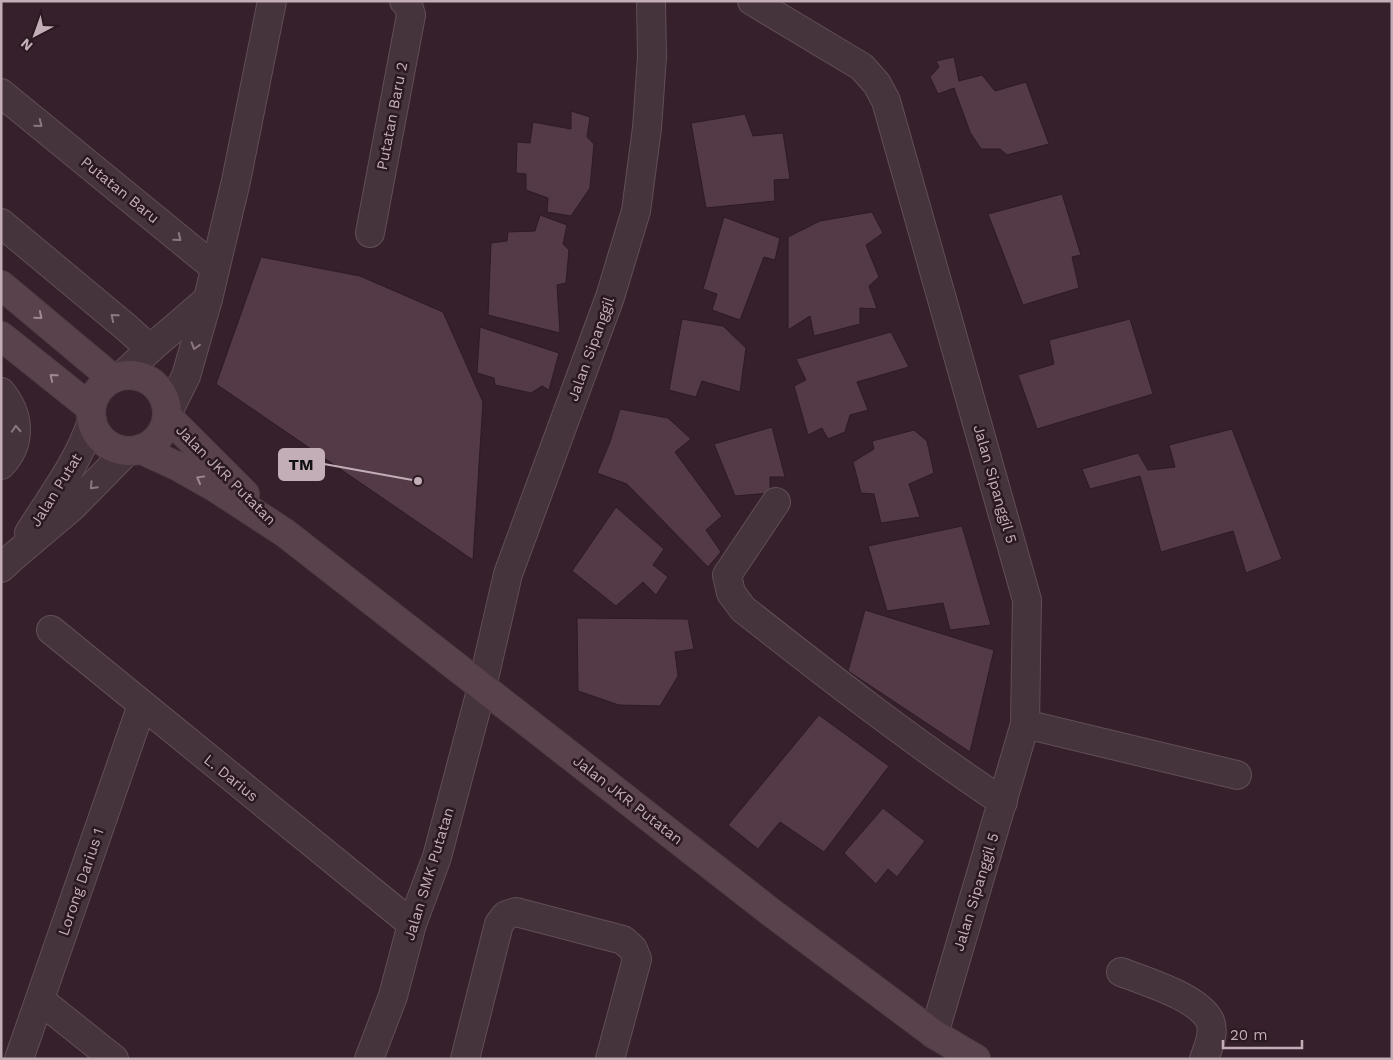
<svg xmlns="http://www.w3.org/2000/svg" width="1393" height="1060" viewBox="0 0 1393 1060" font-family="'Work Sans',sans-serif">
	<style>
		.building { fill: #543a46; stroke: #2d1b24 }
		.lines { fill: none; stroke-linecap: round; stroke-linejoin: round }
		.street-casing { stroke: #614e57; stroke-width: 30 }
		.secondary-casing { stroke: #503d46; stroke-width: 30 }
		.street { stroke: #46343c; stroke-width: 28 }
		.secondary { stroke: #59424c; stroke-width: 28 }
		.oneway { stroke: #8b7780 }
		.oneway2 { stroke: #9e8892 }
		.labels { text-anchor: middle; stroke-width: 5; stroke-linejoin: round; paint-order: stroke }
		.street-label { font-size: 15px; fill: #c3aeb7; stroke: #2b1922 }
		.leader { fill: none; stroke: #c3aeb7; stroke-width: 2 }
		.callout-dot { fill: #c3aeb7; stroke: #2b1922; stroke-width: 2 }
		.callout { fill: #c3aeb7; stroke: #c3aeb7; stroke-width: 2 }
		.callout-label { font-size: 16px; text-anchor: middle; font-weight: bold; fill: #111 }
	</style>
	<rect width="100%" height="100%" fill="#36202b"/>
	<g class="building">
		<polygon points="954,57 959,81 982,75 995,91 1026,82 1049,144 1007,155 1000,149 981,149 970,132 954,88 938,94 930,77 939,67 936,61"/>
		<polygon points="571,111 590,117 587,137 594,144 590,188 571,216 547,212 548,198 526,190 526,174 516,173 517,142 530,143 533,122 571,129"/>
		<polygon points="745,114 753,136 783,133 790,179 774,180 775,201 706,208 691,123"/>
		<polygon points="1062,194 1081,255 1072,257 1079,288 1023,305 988,214"/>
		<polygon points="872,212 883,233 866,245 879,277 869,286 877,309 860,308 860,324 814,336 810,316 788,330 788,237 820,221"/>
		<polygon points="540,215 567,225 563,244 569,250 566,283 557,285 560,333 488,315 491,243 507,241 508,232 535,231"/>
		<polygon points="724,217 780,238 775,260 764,257 740,320 712,310 717,294 703,289"/>
		<polygon points="261,257 360,276 443,312 483,402 473,560 216,384"/>
		<polygon points="682,319 723,326 746,348 740,392 702,381 696,397 669,390"/>
		<polygon points="1130,319 1153,394 1037,429 1018,375 1054,364 1049,340"/>
		<polygon points="480,327 559,353 549,390 542,386 531,393 495,385 494,378 477,373"/>
		<polygon points="891,332 909,367 857,382 868,410 850,415 845,432 828,439 822,428 808,435 794,386 806,380 796,359"/>
		<polygon points="620,409 668,418 691,439 675,452 722,516 706,530 721,552 708,567 627,484 597,473 610,442"/>
		<polygon points="772,427 785,477 770,477 770,493 735,496 714,444"/>
		<polygon points="1232,429 1282,559 1246,573 1233,531 1161,552 1140,476 1090,489 1082,469 1138,453 1148,470 1175,467 1169,445"/>
		<polygon points="914,430 927,441 934,473 909,484 920,517 881,523 874,494 861,493 853,462 874,449 872,441"/>
		<polygon points="616,507 664,549 653,565 668,577 656,595 643,582 616,606 572,571"/>
		<polygon points="962,526 991,625 950,630 943,603 887,611 868,546"/>
		<polygon points="865,610 994,650 970,752 848,671"/>
		<polygon points="577,618 688,619 694,649 675,652 678,676 660,706 619,705 578,691"/>
		<polygon points="819,715 889,766 824,852 780,822 758,849 728,825"/>
		<polygon points="883,808 925,841 897,877 888,869 876,884 844,853"/>
	</g>
	<g class="lines">
		<defs>
			<g id="street">
				<polyline points="752,1 862,67 877,84 886,101 1027,600 1025,724 934,1034"/>
				<polyline points="1,93 215,268"/>
				<polyline points="1,223 127,328 150,349"/>
				<polyline points="370,233 411,15 408,5 404,1"/>
				<polyline points="124,374 150,349 208,299"/>
				<path d="M1 392C20 415 22 443 1 465"/>
				<polyline points="168,412 186,376 208,299 236,181 272,1"/>
				<path d="M776 502 727 575 731 593 743 609C828 676 913 742 1003 802"/>
				<path d="M29 533C52 496 78 463 92 421"/>
				<polyline points="1,568 14,556 72,507 127,451"/>
				<polyline points="51,630 412,924"/>
				<polyline points="1025,724 1237,775"/>
				<path d="M1121 972C1144 981 1199 997 1210 1021 1215 1033 1208 1048 1204 1059"/>
				<polyline points="40,1000 114,1059"/>
				<polyline points="19,1059 142,705"/>
				<polyline points="369,1059 393,996 412,924 437,857 482,687 508,574 610,297 636,211 647,128 652,57 651,1"/>
				<polyline points="465,1059 499,924 506,915 516,912 623,940 633,949 637,959 610,1059"/>
			</g>
			<g id="secondary">
				<polyline points="1,285 112,378"/>
				<polyline points="1,336 91,408"/>
				<circle cx="129" cy="413" r="38"/>
				<polyline points="167,416 245,494"/>
				<polyline points="140,449 179,467 216,488 285,533 768,910 934,1034 976,1059"/>
			</g>
		</defs>
		<use href="#street" class="street-casing"/>
		<use href="#secondary" class="secondary-casing"/>
		<use href="#street" class="street"/>
		<use href="#secondary" class="secondary"/>
	</g>
	<defs><path id="oneway-chevron" d="M-2-3.5L2.5 0L-2 3.5" fill="none" stroke-width="1.6" stroke-linecap="round" stroke-linejoin="round" transform="scale(1.25)"/></defs>
	<g class="oneway">
		<use href="#oneway-chevron" transform="translate(39 124) rotate(39)"/>
		<use href="#oneway-chevron" transform="translate(178 238) rotate(39)"/>
		<use href="#oneway-chevron" transform="translate(114 317) rotate(-140)"/>
		<use href="#oneway-chevron" transform="translate(195 346) rotate(107)"/>
		<use href="#oneway-chevron" transform="translate(16 429) rotate(-93)"/>
		<use href="#oneway-chevron" transform="translate(93 486) rotate(134)"/>
	</g>
	<g class="oneway2">
		<use href="#oneway-chevron" transform="translate(39 316) rotate(40)"/>
		<use href="#oneway-chevron" transform="translate(53 377) rotate(-141)"/>
		<use href="#oneway-chevron" transform="translate(200 479) rotate(-151)"/>
	</g>
	<g class="labels">
		<g class="street-label">
			<text transform="translate(392 116) rotate(-79)" y="5">Putatan Baru 2</text>
			<text transform="translate(120 190) rotate(39)" y="5">Putatan Baru</text>
			<text transform="translate(591 349) rotate(-70)" y="5">Jalan Sipanggil</text>
			<text transform="translate(226 475) rotate(45)" y="5">Jalan JKR Putatan</text>
			<text transform="translate(995 484) rotate(74)" y="5">Jalan Sipanggil 5</text>
			<text transform="translate(56 490) rotate(-58)" y="5">Jalan Putat</text>
			<text transform="translate(231 778) rotate(39)" y="5">L. Darius</text>
			<text transform="translate(628 800) rotate(38)" y="5">Jalan JKR Putatan</text>
			<text transform="translate(429 874) rotate(-73)" y="5">Jalan SMK Putatan</text>
			<text transform="translate(81 882) rotate(-71)" y="5">Lorong Darius 1</text>
			<text transform="translate(976 892) rotate(-73)" y="5">Jalan Sipanggil 5</text>
		</g>
	</g>
	<path class="leader" d="M418 481L324 464"/>
	<circle class="callout-dot" cx="418" cy="481" r="5"/>
	<rect class="callout" x="279" y="449" width="45" height="31" rx="5"/>
	<g class="callout-label">
		<text x="301" y="470">TM</text>
	</g>
	<rect width="1393" height="1060" fill="none" stroke="#c3aeb7" stroke-width="5"/>
	<g transform="translate(35 35) rotate(221)" stroke="#2b1922" stroke-width="4" paint-order="stroke">
	<path d="M0-4L9 19L0 12L-9 19Z" fill="#c3aeb7"/>
	<text y="-8" font-size="14" font-weight="bold" text-anchor="middle" fill="#c3aeb7">N</text>
	</g>
	<path d="M1223 1040v8h79v-8" fill="none" stroke="#c3aeb7" stroke-width="2.5"/>
	<text x="1230" y="1040" font-size="15" fill="#c3aeb7" stroke="#2b1922" stroke-width="4" paint-order="stroke">20 m</text>
</svg>
